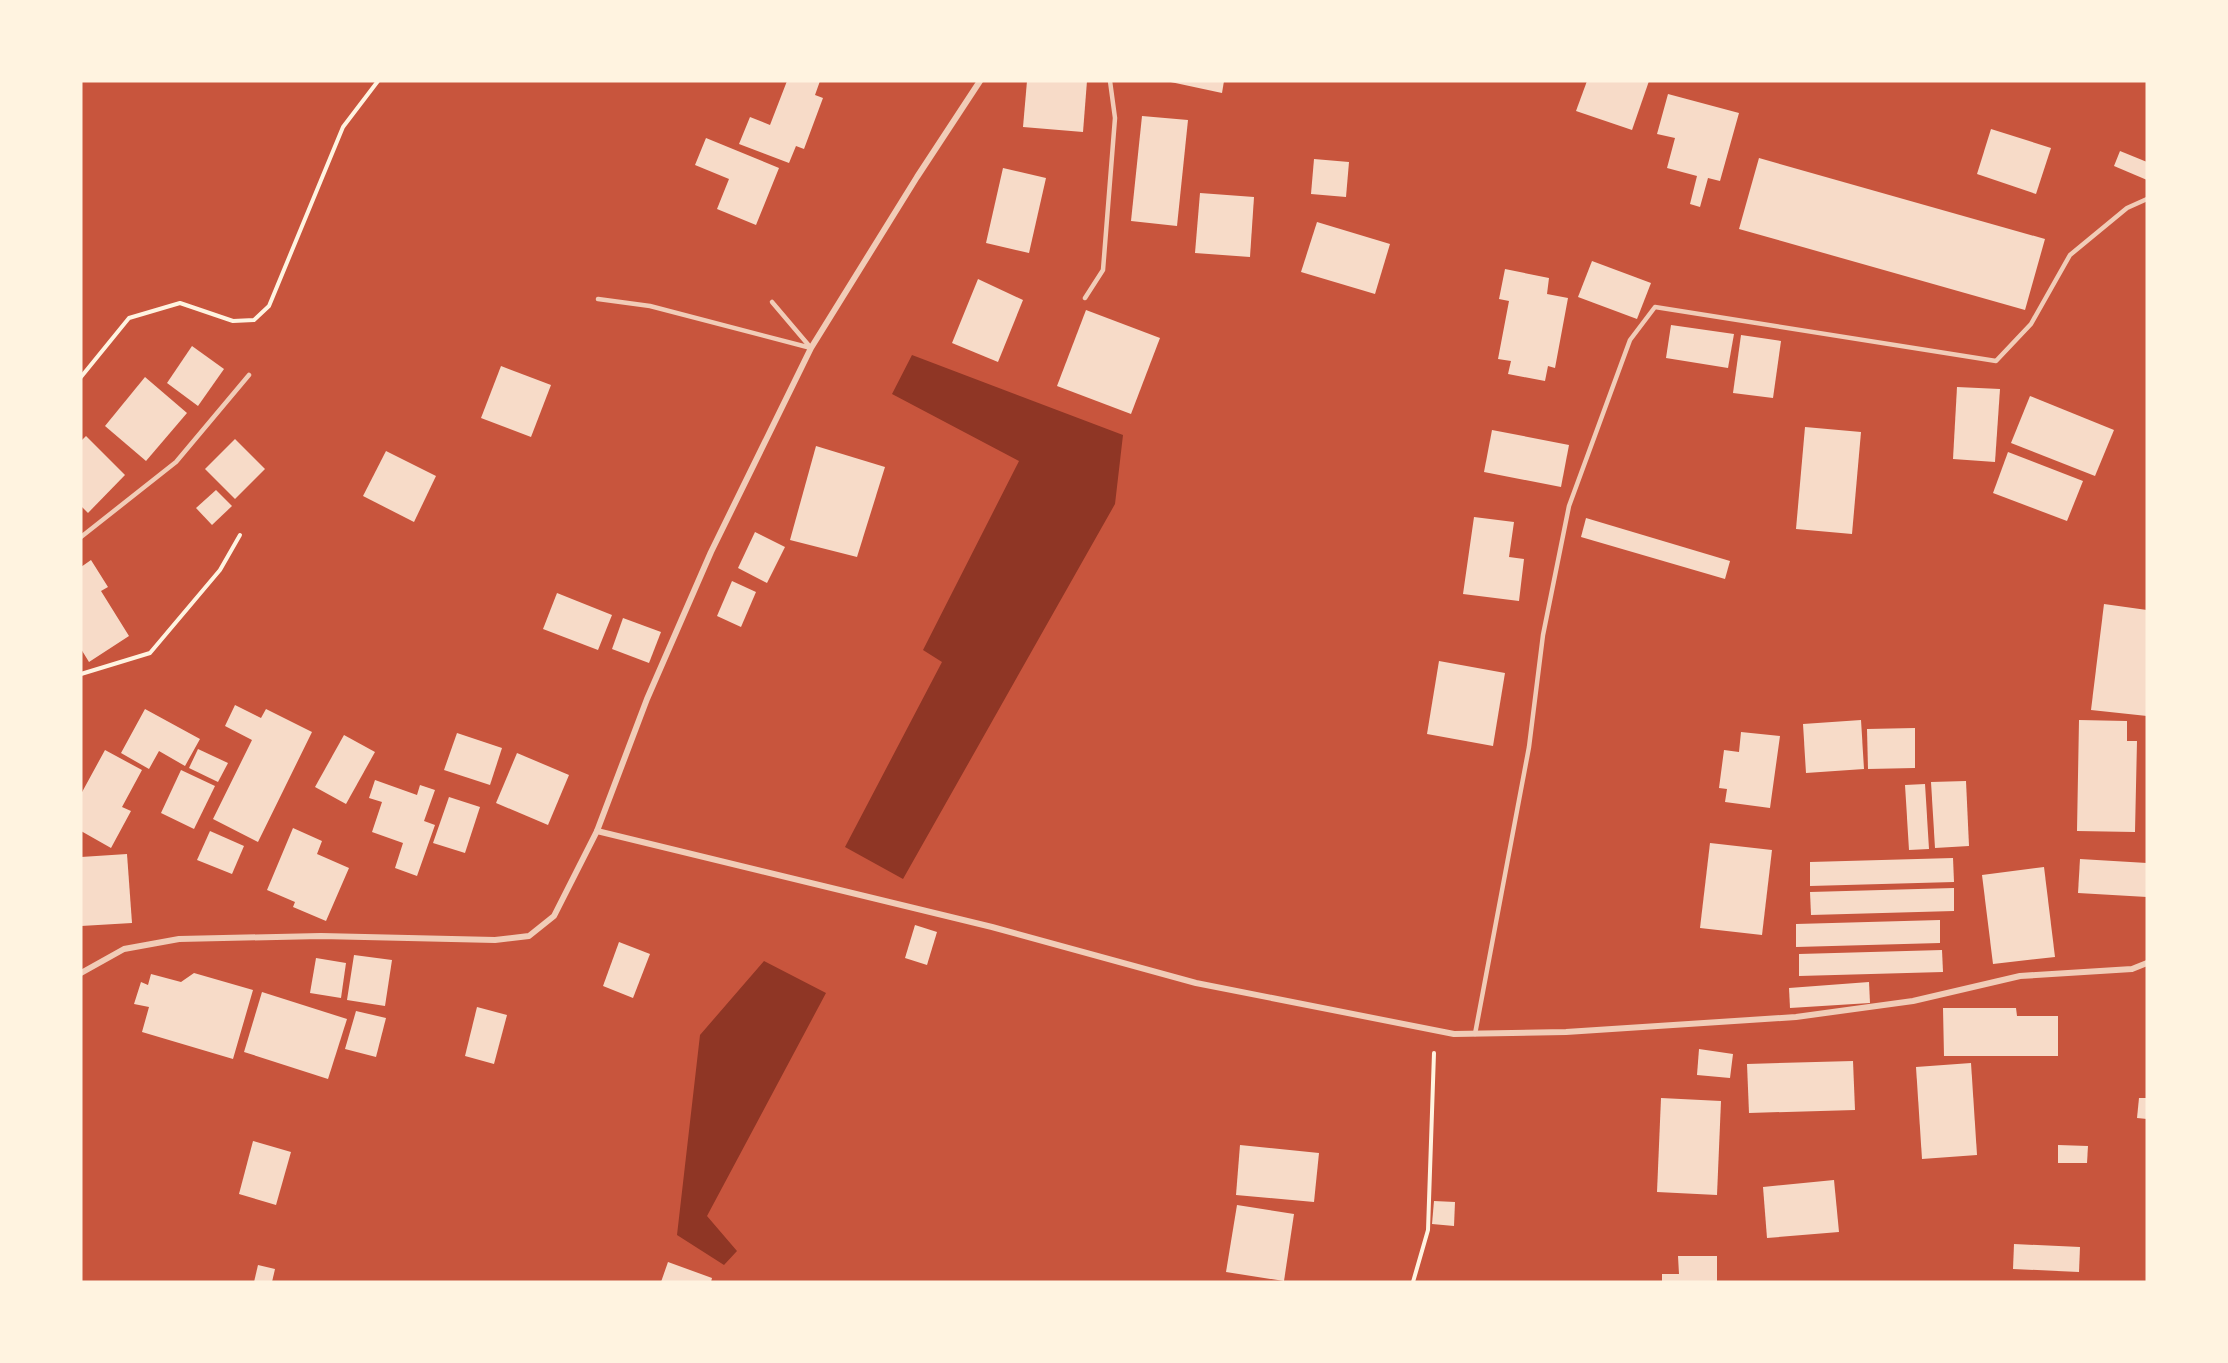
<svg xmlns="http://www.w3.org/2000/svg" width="2228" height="1363" viewBox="0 0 2228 1363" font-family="'Roboto Condensed',sans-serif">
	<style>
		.water { fill: #8f3625 }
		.building { fill: #f7dbc8 }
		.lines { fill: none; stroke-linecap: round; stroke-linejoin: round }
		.path { stroke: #fff3e0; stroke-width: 4 }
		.service { stroke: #f1ccb7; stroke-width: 4.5 }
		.minor { stroke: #f1ccb7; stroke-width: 6 }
	</style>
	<rect width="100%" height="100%" fill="#c8553d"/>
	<g class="water">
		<polygon points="912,355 1123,435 1115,504 903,879 845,847 942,662 923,650 1019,461 892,394"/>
		<polygon points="764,961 826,993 707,1216 737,1251 724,1265 677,1235 700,1035"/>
	</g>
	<g class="building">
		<polygon points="787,81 820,81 815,95 823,98 804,149 796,146 789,163 739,144 750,117 770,125"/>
		<polygon points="1027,81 1087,81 1083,132 1023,127"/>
		<polygon points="1166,81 1224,81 1222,93"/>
		<polygon points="1587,81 1649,81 1632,130 1576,111"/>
		<polygon points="1668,94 1739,113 1720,181 1708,178 1700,207 1690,204 1697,176 1667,168 1675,138 1657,134"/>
		<polygon points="1142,116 1188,120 1177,226 1131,221"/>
		<polygon points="1991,129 2051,148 2036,194 1977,174"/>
		<polygon points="706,138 779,168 756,225 717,209 729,179 695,165"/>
		<polygon points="2120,151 2147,162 2147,180 2114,166"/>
		<polygon points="1759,158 2045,239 2025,310 1739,229"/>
		<polygon points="1314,159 1349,162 1346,197 1311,194"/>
		<polygon points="1003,168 1046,178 1029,253 986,243"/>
		<polygon points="1200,193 1254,197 1250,257 1195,253"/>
		<polygon points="1317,222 1390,244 1375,294 1301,272"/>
		<polygon points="1592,261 1651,283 1637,319 1578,297"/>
		<polygon points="1505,269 1549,278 1547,294 1568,298 1555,368 1548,366 1545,381 1508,374 1511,361 1498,359 1509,301 1499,299"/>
		<polygon points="978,279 1023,300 998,362 952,343"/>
		<polygon points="1086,310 1160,338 1131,414 1057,386"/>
		<polygon points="1671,325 1734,334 1728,368 1666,358"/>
		<polygon points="1741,335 1781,341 1773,398 1733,393"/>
		<polygon points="192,346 224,369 198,406 167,383"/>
		<polygon points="501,366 551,385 531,437 481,418"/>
		<polygon points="145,377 187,413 146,461 105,426"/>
		<polygon points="1957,387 2000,389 1995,462 1953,459"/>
		<polygon points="2030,396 2114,430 2095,476 2011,443"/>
		<polygon points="1805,427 1861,432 1852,534 1796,529"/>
		<polygon points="1492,430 1569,445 1561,487 1484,472"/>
		<polygon points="86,436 125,475 88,513 81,506 81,441"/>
		<polygon points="235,439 265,469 235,499 205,469"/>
		<polygon points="816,446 885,467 857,557 790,540"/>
		<polygon points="386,451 436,476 414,522 363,496"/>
		<polygon points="2008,452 2083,481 2067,521 1993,493"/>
		<polygon points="216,490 232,506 212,525 196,508"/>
		<polygon points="1474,517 1514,522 1509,557 1524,559 1519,601 1463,594"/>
		<polygon points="1586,518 1730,561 1725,579 1581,537"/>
		<polygon points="755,532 785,547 767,583 738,568"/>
		<polygon points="91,560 108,587 101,591 129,636 89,662 81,649 81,567"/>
		<polygon points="732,581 756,592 741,627 717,616"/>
		<polygon points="557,593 612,615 598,650 543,629"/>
		<polygon points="2104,604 2147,610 2147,716 2091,710"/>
		<polygon points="623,618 661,632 649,663 612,649"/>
		<polygon points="1439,661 1505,673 1493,746 1427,734"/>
		<polygon points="235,705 261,718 266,709 312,732 258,842 213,819 252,740 225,726"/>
		<polygon points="145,709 200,739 185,766 159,751 149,769 121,753"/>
		<polygon points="1861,720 1864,769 1806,773 1803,724"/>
		<polygon points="2079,720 2127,721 2127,741 2137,741 2135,832 2077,831"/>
		<polygon points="1915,728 1915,768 1868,769 1867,729"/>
		<polygon points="1741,732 1780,736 1770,808 1725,802 1727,789 1719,788 1724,750 1739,752"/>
		<polygon points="457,733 502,748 490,785 444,770"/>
		<polygon points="344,735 375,752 346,804 315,787"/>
		<polygon points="198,749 228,763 218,782 189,768"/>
		<polygon points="105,750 142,770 122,807 131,811 111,848 81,831 81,794"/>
		<polygon points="517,753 569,775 548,825 496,803"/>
		<polygon points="181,770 215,786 194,829 161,813"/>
		<polygon points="375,780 417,795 420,785 435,790 424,821 435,825 417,876 395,868 403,843 372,832 382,802 369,798"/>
		<polygon points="1966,781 1969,846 1935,848 1931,782"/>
		<polygon points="1925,784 1929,849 1909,850 1905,785"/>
		<polygon points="449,797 480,807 465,853 433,843"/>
		<polygon points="293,828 322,841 317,854 349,868 326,921 293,907 295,902 267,890"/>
		<polygon points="210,831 244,846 232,874 197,860"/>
		<polygon points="1710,843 1772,850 1762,935 1700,928"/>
		<polygon points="127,854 132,923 81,926 81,857"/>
		<polygon points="1953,858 1954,882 1810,886 1810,862"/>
		<polygon points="2080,859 2147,863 2147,897 2078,893"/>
		<polygon points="2044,867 2055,957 1993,964 1982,875"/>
		<polygon points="1954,888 1954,911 1811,915 1810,892"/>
		<polygon points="1940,920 1940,943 1796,947 1796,924"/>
		<polygon points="915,925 937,932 927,965 905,958"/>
		<polygon points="619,942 650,954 633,998 603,986"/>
		<polygon points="1942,950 1943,972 1799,976 1799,954"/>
		<polygon points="354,955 392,960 385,1006 347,1000"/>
		<polygon points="316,958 346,963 341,998 310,993"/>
		<polygon points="194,973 253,990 233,1059 142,1032 149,1007 134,1004 141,982 148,985 151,974 181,982"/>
		<polygon points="1869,982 1870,1003 1790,1008 1789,988"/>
		<polygon points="262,992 347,1019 328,1079 244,1052"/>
		<polygon points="477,1007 507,1015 494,1064 465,1056"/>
		<polygon points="1943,1008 2016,1008 2017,1016 2058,1016 2058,1056 1944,1056"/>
		<polygon points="356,1011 386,1018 376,1057 345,1049"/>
		<polygon points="1699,1049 1733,1054 1730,1078 1697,1075"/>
		<polygon points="1853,1061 1855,1110 1749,1113 1747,1064"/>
		<polygon points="1971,1063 1977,1155 1922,1159 1916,1067"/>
		<polygon points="1661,1098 1721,1101 1717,1195 1657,1192"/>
		<polygon points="2139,1098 2147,1098 2147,1119 2137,1118"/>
		<polygon points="253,1141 291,1152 276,1205 239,1194"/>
		<polygon points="1240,1145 1319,1153 1314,1202 1236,1195"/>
		<polygon points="2058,1145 2088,1146 2087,1163 2058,1163"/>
		<polygon points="1834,1180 1839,1232 1767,1238 1763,1187"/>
		<polygon points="1434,1201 1455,1202 1454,1226 1432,1224"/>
		<polygon points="1237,1205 1294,1214 1284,1281 1226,1272"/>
		<polygon points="2014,1244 2080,1247 2079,1272 2013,1269"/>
		<polygon points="1678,1256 1717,1256 1717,1282 1662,1282 1662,1274 1679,1274"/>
		<polygon points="668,1262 712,1278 711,1282 661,1282"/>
		<polygon points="258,1265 275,1269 272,1282 254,1282"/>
	</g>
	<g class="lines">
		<g class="path">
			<polyline points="81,377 129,318 180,303 233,321 254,320 269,306 343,127 378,81"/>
			<polyline points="81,674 150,653 220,570 240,535"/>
			<polyline points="1413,1282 1428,1230 1434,1053"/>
		</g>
		<g class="service">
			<polyline points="1085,298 1103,270 1115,118 1110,81"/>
			<polyline points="598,299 650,306 811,348"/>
			<polyline points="772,302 811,348"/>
			<polyline points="81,537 176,462 249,375"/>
			<polyline points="1475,1034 1529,747 1543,635 1569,506 1630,340 1655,307 1996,361 2031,324 2070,255 2127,208 2147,199"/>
		</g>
		<g class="minor">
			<polyline points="597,831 992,927 1196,983 1454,1034 1566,1032 1796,1017 1913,1001 2020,976 2132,969 2147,963"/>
			<polyline points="81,973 124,949 179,939 321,936 495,940 529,936 554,916 597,831 647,699 711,552 811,348 917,177 980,81"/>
		</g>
	</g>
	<rect width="2228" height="1363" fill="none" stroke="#fff3e0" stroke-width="165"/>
</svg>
